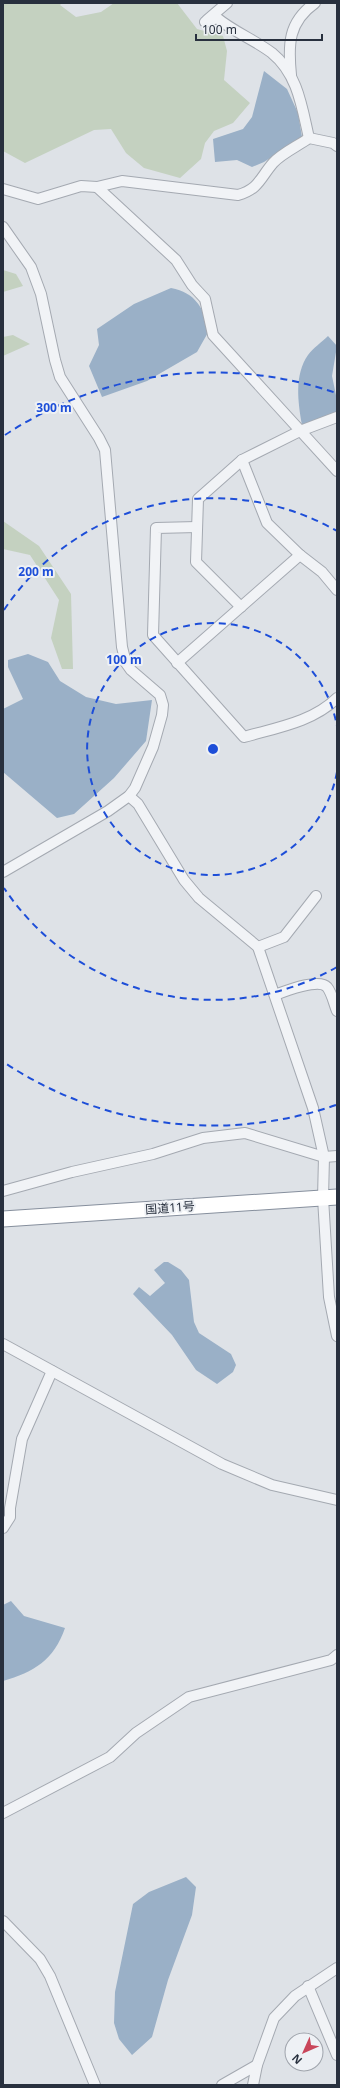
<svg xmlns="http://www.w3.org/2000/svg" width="340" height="2088" viewBox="0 0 340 2088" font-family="'Noto Sans','Noto Sans JP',sans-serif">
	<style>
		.green { fill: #c4d1c0 }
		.water { fill: #9ab0c7 }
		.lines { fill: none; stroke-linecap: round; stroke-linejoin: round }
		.minor-casing { stroke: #a4a9b1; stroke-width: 12 }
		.highway-casing { stroke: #868f9d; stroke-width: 17 }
		.minor { stroke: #f1f3f6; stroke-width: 10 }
		.highway { stroke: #fff; stroke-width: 15 }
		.ring { fill: none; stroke: #1d4ed8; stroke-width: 2; stroke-dasharray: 7 5 }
		.labels { text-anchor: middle; stroke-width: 4; stroke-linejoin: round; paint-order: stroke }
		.street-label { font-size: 12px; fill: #28303e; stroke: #eef1f5 }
		.centre { fill: #1d4ed8; stroke: #eef1f5; stroke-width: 2 }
		.ring-label { font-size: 12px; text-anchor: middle; font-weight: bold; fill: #1d4ed8; stroke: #eef1f5; stroke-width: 4; stroke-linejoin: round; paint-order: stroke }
	</style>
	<rect width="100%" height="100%" fill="#dee2e7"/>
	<g class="green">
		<polygon points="3,3 62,3 60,5 76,17 101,12 114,3 177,3 197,29 223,36 227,51 224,80 250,103 233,123 214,131 205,143 201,159 180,178 144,168 126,153 111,129 94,130 25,163 3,151"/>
		<polygon points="3,270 16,274 23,286 3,292"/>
		<polygon points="13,335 30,344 3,356 3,337"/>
		<polygon points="3,521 39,546 71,594 73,669 62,669 51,638 59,600 30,555 3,549"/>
	</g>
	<g class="water">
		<polygon points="264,71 287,89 298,113 302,137 264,162 252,167 237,160 215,162 213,139 243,129 252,117"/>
		<path d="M171 288C196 293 202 307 210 329L197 352 147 381 102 397 89 366 99 345 97 329 134 304Z"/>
		<path d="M328 336 337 346 332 376 337 400V413L302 425C298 402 294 375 308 355 313 348 322 342 328 336Z"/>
		<polygon points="28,654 48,662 60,681 86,697 116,704 152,700 146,741 114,778 74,814 57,818 3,772 3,709 23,699 8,667 8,660"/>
		<polygon points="164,1262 168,1262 181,1270 189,1280 194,1322 199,1333 231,1354 236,1365 233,1372 217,1384 196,1370 172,1335 133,1294 139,1287 150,1296 165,1283 154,1270"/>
		<path d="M11 1601 24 1616 65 1628C54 1660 34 1672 3 1681V1605Z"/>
		<polygon points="186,1877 196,1887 192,1915 168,1980 152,2037 132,2055 119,2039 114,2023 115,1992 133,1904 149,1892"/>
	</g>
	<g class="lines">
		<defs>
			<g id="minor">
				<polyline points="207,20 227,3"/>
				<path d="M205 22 217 18C234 32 255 40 272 53 298 74 302 108 309 138"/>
				<path d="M291 75C288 45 288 22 315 3"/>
				<polyline points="97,187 176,260 192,285 205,299 213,335 337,471"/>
				<path d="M3 189 38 199 81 186 97 187 122 181 238 195C259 189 260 178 273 163 282 153 298 146 309 138L333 143 337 146"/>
				<polyline points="3,227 31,267 41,294 55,360 60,377 99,438 105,450 122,647 126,663 131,670 160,695 163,705 162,715 153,747 135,788 129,796 108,811 3,872"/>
				<polyline points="242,460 267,523 300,555 322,572 337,590"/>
				<path d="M197 527 156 528 153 635 244 737C275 728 313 722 337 698"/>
				<polyline points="241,607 196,562 198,499 242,460 300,431 337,417"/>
				<polyline points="177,663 300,555"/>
				<polyline points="129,796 138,804 184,880 199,898 258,947 313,1108 324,1157 323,1198 329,1297 337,1336"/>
				<polyline points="258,947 284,937 316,896"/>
				<path d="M275 995C285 991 319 978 327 987 332 993 334 1004 337 1011"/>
				<polyline points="3,1191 72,1172 153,1154 203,1138 245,1133 324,1157 337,1156"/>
				<polyline points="3,1344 222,1464 272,1485 337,1500"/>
				<polyline points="3,1528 10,1517 10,1508 22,1439 52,1371"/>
				<polyline points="3,1813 110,1757 136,1733 189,1697 331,1660 337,1655"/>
				<polyline points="3,1921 40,1959 50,1976 95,2085"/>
				<polyline points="308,1986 337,2055"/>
				<polyline points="222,2085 257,2065"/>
				<polyline points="253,2085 257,2065 274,2018 295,1996 337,1968"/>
			</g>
			<polyline id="highway" points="3,1219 337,1197"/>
		</defs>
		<use href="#minor" class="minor-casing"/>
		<use href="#highway" class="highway-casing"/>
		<use href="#minor" class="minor"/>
		<use href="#highway" class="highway"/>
	</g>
	<g class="ring">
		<path d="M337 772A126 126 0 1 1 337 726"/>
		<path d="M337 967A251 251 0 0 1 4 888M4 610A251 251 0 0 1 337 531"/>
		<path d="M336 1105A377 377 0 0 1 5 1063M5 435A377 377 0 0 1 336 393"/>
	</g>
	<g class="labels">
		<g class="street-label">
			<text transform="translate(170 1208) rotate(-4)" y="4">国道11号</text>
		</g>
	</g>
	<circle cx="213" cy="749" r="6" class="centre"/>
	<g class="ring-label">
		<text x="54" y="412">300 m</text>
		<text x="36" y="576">200 m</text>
		<text x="124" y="664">100 m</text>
	</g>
	<rect width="340" height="2088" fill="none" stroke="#28303e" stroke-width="8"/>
	<g transform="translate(304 2052) rotate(225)"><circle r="19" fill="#eef1f5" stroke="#9fa4ac"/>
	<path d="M0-3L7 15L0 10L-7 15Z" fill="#c9465a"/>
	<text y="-6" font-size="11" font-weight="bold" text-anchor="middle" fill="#28303e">N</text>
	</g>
	<path d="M196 34v6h126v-6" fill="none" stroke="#28303e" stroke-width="2"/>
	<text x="202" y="34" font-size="12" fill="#28303e" stroke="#eef1f5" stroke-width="3" paint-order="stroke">100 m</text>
</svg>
